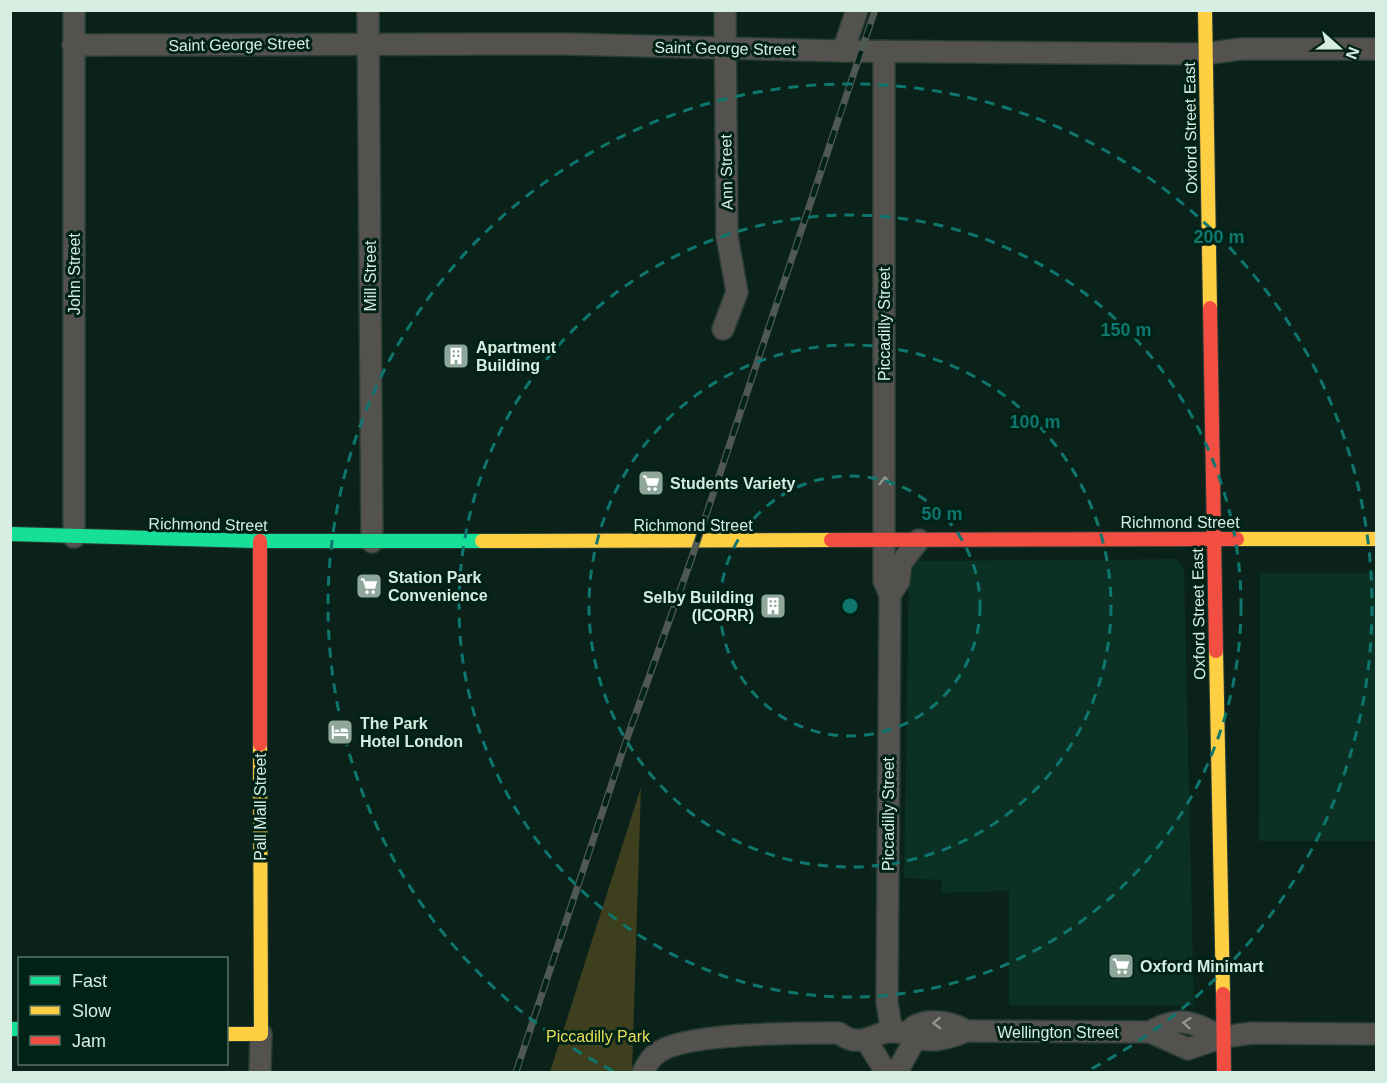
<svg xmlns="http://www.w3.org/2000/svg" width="1387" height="1083" viewBox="0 0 1387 1083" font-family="Arial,sans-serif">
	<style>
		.built { fill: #0a3123 }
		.green { fill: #3e3f1e }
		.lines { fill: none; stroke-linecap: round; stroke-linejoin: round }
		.street-casing { stroke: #293d35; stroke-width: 24 }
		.fast-casing { stroke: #293d35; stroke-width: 16 }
		.slow-casing { stroke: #293d35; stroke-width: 16 }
		.jam-casing { stroke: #293d35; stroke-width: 16 }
		.street { stroke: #53524f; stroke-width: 21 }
		.fast { stroke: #16e098; stroke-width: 14 }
		.slow { stroke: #ffcf43; stroke-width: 14 }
		.jam { stroke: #f24e42; stroke-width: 14 }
		.rail-casing { stroke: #505853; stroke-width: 7 }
		.rail { stroke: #012216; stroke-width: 4.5; stroke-dasharray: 14; stroke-linecap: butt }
		.oneway { stroke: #8e9891 }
		.ring { fill: none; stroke: #0f766e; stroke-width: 3; stroke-dasharray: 10 8 }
		.labels { text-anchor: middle; stroke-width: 6; stroke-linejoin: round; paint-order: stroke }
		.street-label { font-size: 16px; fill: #d6ede1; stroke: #012216 }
		.poi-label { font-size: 16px; font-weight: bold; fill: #d6ede1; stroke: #012216; text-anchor: start }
		.park-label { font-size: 16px; fill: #e9de58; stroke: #012216 }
		.centre { fill: #0f766e; stroke: #012216; stroke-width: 3 }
		.ring-label { font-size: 18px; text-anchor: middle; font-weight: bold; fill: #0f766e; stroke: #012216; stroke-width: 6; stroke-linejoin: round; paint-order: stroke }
	</style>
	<rect width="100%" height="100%" fill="#0a221a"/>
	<g class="built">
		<polygon points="1176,559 1184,569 1194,1006 1009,1005 1009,891 942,893 942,880 904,878 909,561"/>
		<polygon points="1260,573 1376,573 1376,841 1259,841"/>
	</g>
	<polygon class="green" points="641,787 632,1072 550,1072"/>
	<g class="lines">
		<defs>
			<g id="street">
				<polyline points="74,10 74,537"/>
				<polyline points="368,10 372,542"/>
				<polyline points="73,45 566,44 843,51 1205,54 1240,49 1376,49"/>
				<polyline points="843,51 857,10"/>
				<polyline points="884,51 884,581 890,595 887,1003 892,1032"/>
				<polyline points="723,329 737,292 727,236 725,10"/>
				<polyline points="890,595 899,581 901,563 919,540"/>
				<path d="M908 1032C923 1046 949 1039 966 1031L1150 1032C1180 1014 1194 1023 1223 1037"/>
				<polyline points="1150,1032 1188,1049 1223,1037 1252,1033 1376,1034"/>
				<polyline points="866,1040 886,1072"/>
				<polyline points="260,1072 261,1034"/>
				<path d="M643 1072C646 1066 651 1058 656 1054 682 1032 803 1033 839 1033 858 1048 870 1036 887 1032 893 1031 900 1033 906 1032 911 1031 913 1026 917 1025 932 1018 954 1023 966 1031"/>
				<polyline points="897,1072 915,1039"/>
			</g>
			<g id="fast">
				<polyline points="10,534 260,541 482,541"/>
				<polyline points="10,1029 20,1029"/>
			</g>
			<g id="slow">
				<polyline points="1205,10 1210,308"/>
				<polyline points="1237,539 1376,539"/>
				<polyline points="482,541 831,540"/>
				<polyline points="1216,651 1223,994"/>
				<polyline points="226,1034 261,1034 260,744"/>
			</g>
			<g id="jam">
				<polyline points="1210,308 1216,651"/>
				<polyline points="831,540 1237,539"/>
				<polyline points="260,541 260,744"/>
				<polyline points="1223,994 1224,1072"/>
			</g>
		</defs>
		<use href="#street" class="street-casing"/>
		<use href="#fast" class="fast-casing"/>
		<use href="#slow" class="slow-casing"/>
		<use href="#jam" class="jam-casing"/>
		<use href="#street" class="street"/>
		<use href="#fast" class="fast"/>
		<use href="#slow" class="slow"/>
		<use href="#jam" class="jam"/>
		<defs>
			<polyline id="rail" points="516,1072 626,741 691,560 875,10"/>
		</defs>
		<use href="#rail" class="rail-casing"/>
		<use href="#rail" class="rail"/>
	</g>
	<defs><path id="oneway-chevron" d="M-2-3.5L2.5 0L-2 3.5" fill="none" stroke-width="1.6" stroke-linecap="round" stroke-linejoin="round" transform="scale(1.5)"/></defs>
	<g class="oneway">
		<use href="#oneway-chevron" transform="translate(885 481) rotate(-90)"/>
		<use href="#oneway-chevron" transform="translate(937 1023) rotate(178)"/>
		<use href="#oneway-chevron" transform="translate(1187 1023) rotate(-175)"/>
	</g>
	<g class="ring">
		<circle cx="850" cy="606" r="130"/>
		<circle cx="850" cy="606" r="261"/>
		<circle cx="850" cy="606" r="391"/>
		<path d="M613 1071A522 522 0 1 1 1087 1071"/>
	</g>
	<defs>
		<symbol id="building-square" viewBox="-11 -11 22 22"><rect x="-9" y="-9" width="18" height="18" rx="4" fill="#8fa69b" stroke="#012216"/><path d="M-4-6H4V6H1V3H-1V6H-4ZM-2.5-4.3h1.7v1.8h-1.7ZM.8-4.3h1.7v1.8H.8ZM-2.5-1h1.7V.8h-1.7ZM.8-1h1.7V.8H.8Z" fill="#fff"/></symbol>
		<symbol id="supermarket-square" viewBox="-11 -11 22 22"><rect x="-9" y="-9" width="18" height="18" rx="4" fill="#8fa69b" stroke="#012216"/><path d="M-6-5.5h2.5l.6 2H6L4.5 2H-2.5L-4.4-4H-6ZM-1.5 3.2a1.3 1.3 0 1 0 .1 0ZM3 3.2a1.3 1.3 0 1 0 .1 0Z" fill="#fff"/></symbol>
		<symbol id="hotel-square" viewBox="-11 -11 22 22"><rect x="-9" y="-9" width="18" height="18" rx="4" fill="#8fa69b" stroke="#012216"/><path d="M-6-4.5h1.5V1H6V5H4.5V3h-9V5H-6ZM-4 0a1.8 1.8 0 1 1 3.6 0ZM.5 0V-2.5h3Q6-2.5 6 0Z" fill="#fff"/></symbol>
	</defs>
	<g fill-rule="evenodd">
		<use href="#building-square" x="441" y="341" width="30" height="30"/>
		<use href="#supermarket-square" x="636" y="468" width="30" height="30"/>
		<use href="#supermarket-square" x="354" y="571" width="30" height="30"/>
		<use href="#building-square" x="758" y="591" width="30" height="30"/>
		<use href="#hotel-square" x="325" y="717" width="30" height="30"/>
		<use href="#supermarket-square" x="1106" y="951" width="30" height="30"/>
	</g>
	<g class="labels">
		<g class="street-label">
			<text transform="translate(239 44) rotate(-1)" y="6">Saint George Street</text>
			<text transform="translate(725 48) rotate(1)" y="6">Saint George Street</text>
			<text transform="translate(1190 128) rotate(-91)" y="6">Oxford Street East</text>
			<text transform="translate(726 172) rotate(-91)" y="6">Ann Street</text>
			<text transform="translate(74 274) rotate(-90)" y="6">John Street</text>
			<text transform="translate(370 276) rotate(-90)" y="6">Mill Street</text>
			<text transform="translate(884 324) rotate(-90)" y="6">Piccadilly Street</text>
			<text x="1180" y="528">Richmond Street</text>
			<text transform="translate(208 524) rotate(1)" y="6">Richmond Street</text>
			<text x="693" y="531">Richmond Street</text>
			<text transform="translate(1198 614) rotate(-91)" y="6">Oxford Street East</text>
			<text transform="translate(260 807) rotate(-90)" y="6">Pall Mall Street</text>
			<text transform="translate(888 814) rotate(-90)" y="6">Piccadilly Street</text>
			<text x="1058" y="1038">Wellington Street</text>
		</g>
		<g class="poi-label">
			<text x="476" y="353">Apartment<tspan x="476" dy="18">Building</tspan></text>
			<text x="670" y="489">Students Variety</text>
			<text x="388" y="583">Station Park<tspan x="388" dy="18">Convenience</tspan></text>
			<text x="754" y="603" text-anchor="end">Selby Building<tspan x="754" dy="18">(ICORR)</tspan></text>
			<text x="360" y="729">The Park<tspan x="360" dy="18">Hotel London</tspan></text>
			<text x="1140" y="972">Oxford Minimart</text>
		</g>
		<g class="park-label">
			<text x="598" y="1042">Piccadilly Park</text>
		</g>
	</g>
	<circle cx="850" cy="606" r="9" class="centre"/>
	<g class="ring-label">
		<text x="1219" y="243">200 m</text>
		<text x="1126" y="336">150 m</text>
		<text x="1035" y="428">100 m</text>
		<text x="942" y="520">50 m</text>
	</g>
	<rect width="1387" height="1083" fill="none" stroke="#d6ede1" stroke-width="24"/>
	<rect x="18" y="957" width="210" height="108" fill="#012216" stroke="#567367" stroke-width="1.5"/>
	<rect x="30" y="976" width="30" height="9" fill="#16e098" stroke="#567367" stroke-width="1.5"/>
	<text x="72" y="987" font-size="18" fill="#d6ede1">Fast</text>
	<rect x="30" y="1006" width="30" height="9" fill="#ffcf43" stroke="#567367" stroke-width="1.5"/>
	<text x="72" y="1017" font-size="18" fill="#d6ede1">Slow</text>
	<rect x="30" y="1036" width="30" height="9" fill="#f24e42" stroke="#567367" stroke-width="1.5"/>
	<text x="72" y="1047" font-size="18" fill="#d6ede1">Jam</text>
	<g transform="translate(1339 48) rotate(111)" stroke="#012216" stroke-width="4.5" paint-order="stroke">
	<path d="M0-4.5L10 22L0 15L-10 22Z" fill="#d6ede1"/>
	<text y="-9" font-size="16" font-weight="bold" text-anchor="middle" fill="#d6ede1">N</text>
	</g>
</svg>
